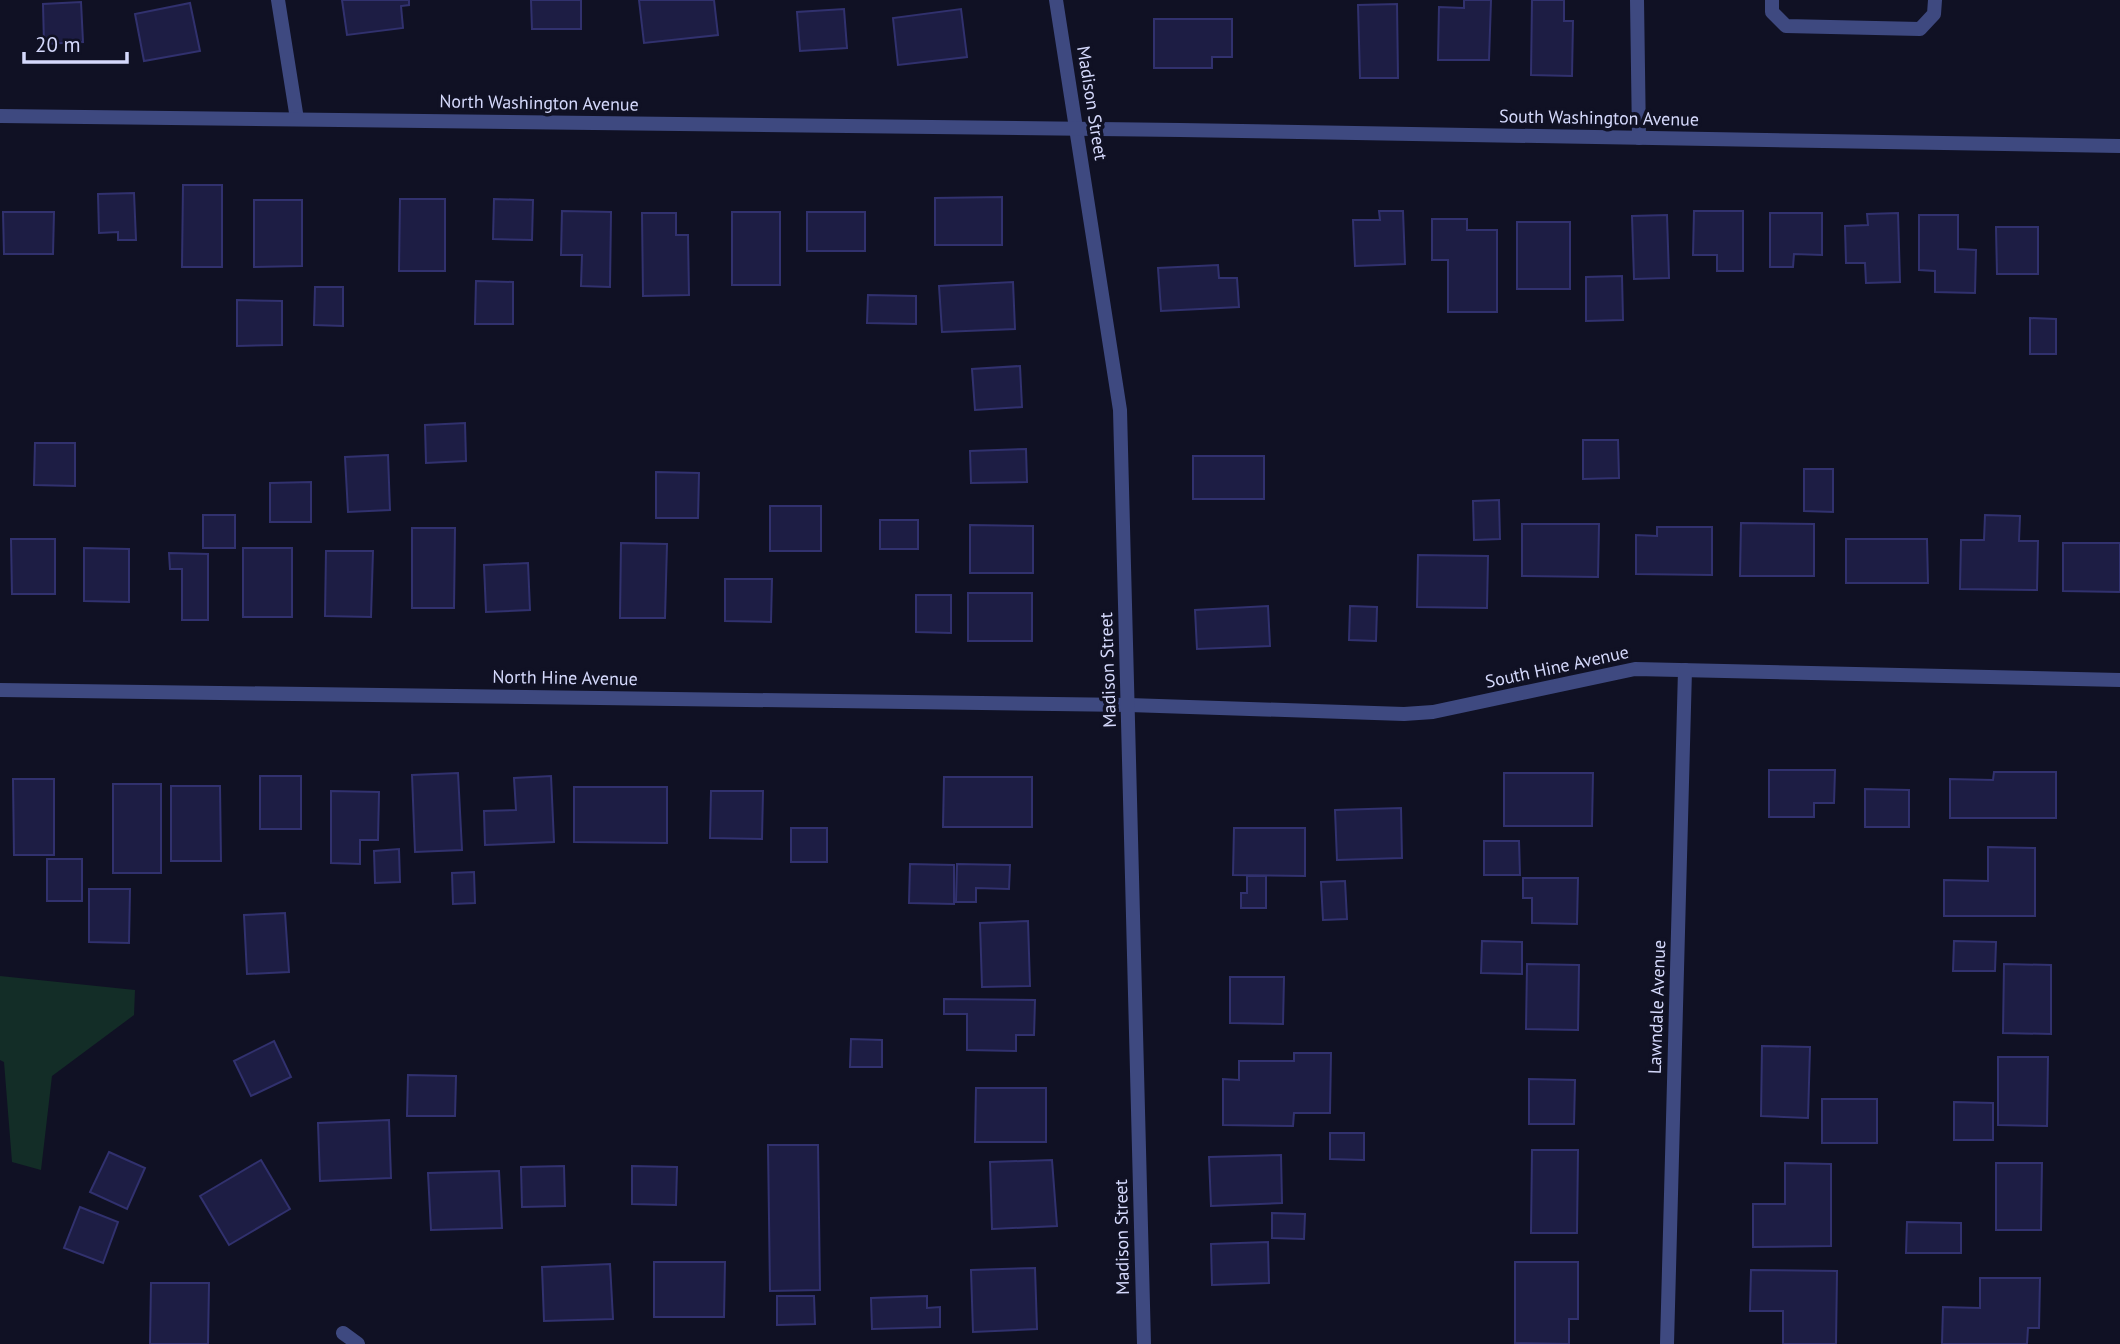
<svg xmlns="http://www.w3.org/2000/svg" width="2120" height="1344" viewBox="0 0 2120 1344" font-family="'PT Sans',sans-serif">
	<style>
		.green { fill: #132d27 }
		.building { fill: #1d1d44; stroke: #31316e; stroke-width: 2 }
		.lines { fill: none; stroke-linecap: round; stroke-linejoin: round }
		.service { stroke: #3e4980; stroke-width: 14 }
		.minor { stroke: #3e4980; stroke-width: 14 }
		.tertiary { stroke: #3e4980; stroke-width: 14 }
		.labels { text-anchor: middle; stroke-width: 7; stroke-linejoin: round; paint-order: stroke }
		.street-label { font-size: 18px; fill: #d5d9fc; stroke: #101124 }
	</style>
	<rect width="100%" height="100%" fill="#101124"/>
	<polygon class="green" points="0,976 135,990 134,1015 52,1076 41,1170 12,1162 4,1062 0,1060"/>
	<g class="building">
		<polygon points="342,0 409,0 409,5 401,6 403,28 347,35"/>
		<polygon points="531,0 581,0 581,29 532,29"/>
		<polygon points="639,0 714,0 718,35 644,43"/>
		<polygon points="1464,0 1491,0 1489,60 1438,60 1439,7 1464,8"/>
		<polygon points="1532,0 1564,0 1564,21 1573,21 1572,76 1531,75"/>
		<polygon points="81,2 83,42 44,44 43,4"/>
		<polygon points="190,3 200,51 144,61 135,14"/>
		<polygon points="1397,4 1398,78 1360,78 1358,5"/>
		<polygon points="844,9 847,48 800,51 797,12"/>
		<polygon points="961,9 967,57 898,65 893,18"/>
		<polygon points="1154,19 1232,19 1232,57 1212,57 1212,68 1154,68"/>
		<polygon points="183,185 222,185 222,267 182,267"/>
		<polygon points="134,193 136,240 118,240 118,232 99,233 98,194"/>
		<polygon points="1002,197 1002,245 935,245 935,198"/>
		<polygon points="400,199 445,199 445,271 399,271"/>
		<polygon points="494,199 533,200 532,240 493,239"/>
		<polygon points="254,200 302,200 302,266 254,267"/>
		<polygon points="562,211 611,212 610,287 581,286 582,255 561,255"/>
		<polygon points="1379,211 1403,211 1405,264 1355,266 1353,220 1380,220"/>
		<polygon points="1694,211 1743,211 1743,271 1717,271 1717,255 1693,255"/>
		<polygon points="3,212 54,212 53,254 4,254"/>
		<rect x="732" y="212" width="48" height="73"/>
		<rect x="807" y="212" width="58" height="39"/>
		<polygon points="642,213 676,213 676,235 688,235 689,295 643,296"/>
		<polygon points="1770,213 1822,213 1822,255 1794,254 1793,267 1770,267"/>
		<polygon points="1898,213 1900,282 1866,283 1865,263 1846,263 1845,226 1868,225 1867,214"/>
		<polygon points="1667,215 1669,278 1634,279 1632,216"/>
		<polygon points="1919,215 1958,215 1958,249 1976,250 1975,293 1935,292 1935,271 1919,270"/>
		<polygon points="1432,219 1467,219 1467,230 1497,230 1497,312 1448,312 1448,260 1432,260"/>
		<rect x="1517" y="222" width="53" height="67"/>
		<polygon points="1996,227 2038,227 2038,274 1997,274"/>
		<polygon points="1218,265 1219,278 1237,278 1239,307 1161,311 1158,268"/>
		<polygon points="1622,276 1623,320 1586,321 1586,277"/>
		<polygon points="476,281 513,282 513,324 475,324"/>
		<polygon points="1013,282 1015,329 942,332 939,286"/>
		<polygon points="315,287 343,287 343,326 314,325"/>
		<polygon points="868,295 916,296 916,324 867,323"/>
		<polygon points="237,300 282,301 282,345 237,346"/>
		<polygon points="2030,318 2056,319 2056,354 2030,354"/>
		<polygon points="1020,366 1022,407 975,410 972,369"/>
		<polygon points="465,423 466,461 426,463 425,425"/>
		<polygon points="1583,440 1618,440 1619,478 1583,479"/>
		<polygon points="35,443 75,443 75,486 34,485"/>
		<polygon points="1026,449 1027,482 971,483 970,451"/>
		<polygon points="388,455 390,510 348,512 345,457"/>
		<rect x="1193" y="456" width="71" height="43"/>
		<polygon points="1804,469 1833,469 1833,512 1804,511"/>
		<polygon points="656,472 699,473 698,518 656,518"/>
		<polygon points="311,482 311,522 270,522 270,483"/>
		<polygon points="1499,500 1500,539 1474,540 1473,501"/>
		<rect x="770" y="506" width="51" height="45"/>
		<rect x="203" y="515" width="32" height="33"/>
		<polygon points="1985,515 2020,516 2019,541 2038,541 2037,590 1960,589 1961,540 1984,540"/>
		<rect x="880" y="520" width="38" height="29"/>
		<polygon points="1741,523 1814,524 1814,576 1740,576"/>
		<polygon points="1522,524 1599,524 1598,577 1522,576"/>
		<polygon points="970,525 1033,526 1033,573 970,573"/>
		<polygon points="1657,527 1712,527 1712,575 1636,574 1636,535 1657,536"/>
		<polygon points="412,528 455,528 454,608 412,608"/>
		<polygon points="11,539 55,539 55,594 12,594"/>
		<polygon points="1846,539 1927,539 1928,583 1846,583"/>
		<polygon points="621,543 667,544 665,618 620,618"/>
		<polygon points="2063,543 2120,543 2120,592 2063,591"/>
		<polygon points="84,548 129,549 129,602 84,601"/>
		<rect x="243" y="548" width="49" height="69"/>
		<polygon points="326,551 373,551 371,617 325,616"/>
		<polygon points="169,553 208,554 208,620 182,620 182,569 170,569"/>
		<polygon points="1418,555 1488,556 1487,608 1417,607"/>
		<polygon points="528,563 530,610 486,612 484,565"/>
		<polygon points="725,579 772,579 771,622 725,621"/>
		<rect x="968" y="593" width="64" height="48"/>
		<polygon points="916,595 951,595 951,633 916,632"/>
		<polygon points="1268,606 1270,646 1197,649 1195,610"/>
		<polygon points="1350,606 1377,607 1376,641 1349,640"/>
		<polygon points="1769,770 1835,770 1834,803 1814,803 1814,817 1769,817"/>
		<polygon points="1994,772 2056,772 2056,818 1950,818 1950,779 1993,780"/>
		<polygon points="458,773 462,850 415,852 412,775"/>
		<polygon points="1504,773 1593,773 1592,826 1504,826"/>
		<rect x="260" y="776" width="41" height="53"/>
		<polygon points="551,776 554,842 485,845 484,811 516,810 514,778"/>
		<polygon points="944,777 1032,777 1032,827 943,827"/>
		<polygon points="13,779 54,779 54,855 14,855"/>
		<rect x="113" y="784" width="48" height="89"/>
		<polygon points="171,786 220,786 221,861 171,861"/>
		<polygon points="574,787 667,787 667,843 574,842"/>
		<polygon points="1865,789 1909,790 1909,827 1865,827"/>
		<polygon points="331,791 379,792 378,840 360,840 360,864 331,863"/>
		<polygon points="711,791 763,791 762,839 710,838"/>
		<polygon points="1401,808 1402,858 1337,860 1335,810"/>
		<rect x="791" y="828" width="36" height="34"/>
		<polygon points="1234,828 1305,828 1305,876 1233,875"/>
		<polygon points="1484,841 1519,841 1520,875 1484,875"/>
		<polygon points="1988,847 2035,848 2035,916 1944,916 1944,880 1988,881"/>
		<polygon points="399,849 400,882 375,883 374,851"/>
		<rect x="47" y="859" width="35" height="42"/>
		<polygon points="910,864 954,865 954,904 909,903"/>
		<polygon points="957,864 1010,865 1009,889 976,888 976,902 956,902"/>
		<polygon points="474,872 475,903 453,904 452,873"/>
		<polygon points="1247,876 1266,876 1266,908 1241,908 1241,893 1247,893"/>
		<polygon points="1523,878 1578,878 1577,924 1532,923 1532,898 1523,898"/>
		<polygon points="1345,881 1347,919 1323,920 1321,882"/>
		<polygon points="89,889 130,889 129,943 89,942"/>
		<polygon points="285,913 289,972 247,974 244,915"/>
		<polygon points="1028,921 1030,986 982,987 980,923"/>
		<polygon points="1482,941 1522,942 1522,974 1481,973"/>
		<polygon points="1954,941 1996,942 1995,971 1953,971"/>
		<polygon points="1527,964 1579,965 1578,1030 1526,1029"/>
		<polygon points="2004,964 2051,965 2051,1034 2003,1033"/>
		<polygon points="1230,977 1284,977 1283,1024 1230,1023"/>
		<polygon points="944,999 1035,1000 1034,1035 1016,1035 1016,1051 967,1050 967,1014 944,1014"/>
		<polygon points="851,1039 882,1040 882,1067 850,1067"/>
		<polygon points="274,1041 291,1077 251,1096 234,1061"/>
		<polygon points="1762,1046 1810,1047 1808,1118 1761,1116"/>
		<polygon points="1294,1053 1331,1053 1330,1113 1294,1113 1293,1126 1223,1125 1223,1079 1239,1080 1239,1061 1294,1061"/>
		<polygon points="1998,1057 2048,1057 2047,1126 1998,1125"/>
		<polygon points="408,1075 456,1076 455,1116 407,1116"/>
		<polygon points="1529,1079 1575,1080 1574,1124 1529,1124"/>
		<polygon points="976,1088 1046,1088 1046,1142 975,1142"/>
		<rect x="1822" y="1099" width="55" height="44"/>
		<polygon points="1954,1102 1993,1103 1993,1140 1954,1140"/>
		<polygon points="389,1120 391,1178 320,1181 318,1123"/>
		<polygon points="1330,1133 1364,1133 1364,1160 1330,1159"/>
		<polygon points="768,1145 818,1145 820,1290 770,1291"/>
		<polygon points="1532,1150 1578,1150 1577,1233 1531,1233"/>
		<polygon points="109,1152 145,1168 127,1209 90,1192"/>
		<polygon points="1281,1155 1282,1203 1211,1206 1209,1157"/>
		<polygon points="261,1160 290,1209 229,1245 200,1196"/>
		<polygon points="1052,1160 1057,1226 992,1229 990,1162"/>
		<polygon points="1785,1163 1831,1164 1831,1246 1753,1247 1753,1204 1785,1204"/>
		<polygon points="1996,1163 2042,1163 2041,1230 1996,1230"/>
		<polygon points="564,1166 565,1206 522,1207 521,1167"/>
		<polygon points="632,1166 677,1167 676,1205 632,1204"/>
		<polygon points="499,1171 502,1228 431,1230 428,1173"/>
		<polygon points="80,1207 118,1222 103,1263 64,1248"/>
		<polygon points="1272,1213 1305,1214 1304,1239 1272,1238"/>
		<polygon points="1907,1222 1961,1223 1961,1253 1906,1253"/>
		<polygon points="1268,1242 1269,1283 1212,1285 1211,1244"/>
		<polygon points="654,1262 725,1262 724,1317 654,1317"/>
		<polygon points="1515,1262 1578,1262 1578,1319 1569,1319 1569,1344 1515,1343"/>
		<polygon points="610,1264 613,1319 544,1321 542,1267"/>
		<polygon points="1035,1268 1037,1329 973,1332 971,1270"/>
		<polygon points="1751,1270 1837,1271 1836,1344 1783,1344 1783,1311 1750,1311"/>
		<polygon points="1980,1278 2040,1278 2039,1328 2028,1328 2027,1344 1942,1344 1943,1307 1980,1308"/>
		<polygon points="151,1283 209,1283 208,1344 150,1344"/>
		<polygon points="777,1296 814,1296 815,1324 777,1325"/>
		<polygon points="927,1296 927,1308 940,1307 940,1327 872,1329 871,1298"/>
	</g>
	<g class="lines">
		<polyline class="service" points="1772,0 1772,12 1786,26 1920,29 1934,14 1935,0"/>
		<g class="minor">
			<polyline points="278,0 297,119"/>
			<polyline points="1637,0 1639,138"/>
			<polyline points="0,690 1129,705 1404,714 1433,712 1635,669 2120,680"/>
			<polyline points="343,1333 358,1344"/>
			<polyline points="1667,1344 1685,670"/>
		</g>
		<g class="tertiary">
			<polyline points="1056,0 1120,410 1144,1344"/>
			<polyline points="0,116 1180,130 2120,146"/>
		</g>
	</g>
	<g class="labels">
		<g class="street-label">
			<text transform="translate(539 103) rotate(1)" y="6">North Washington Avenue</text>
			<text transform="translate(1092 103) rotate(81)" y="6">Madison Street</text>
			<text transform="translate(1599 118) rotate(1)" y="6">South Washington Avenue</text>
			<text transform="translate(1557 667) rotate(-12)" y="6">South Hine Avenue</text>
			<text transform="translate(1108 670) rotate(-92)" y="6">Madison Street</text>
			<text transform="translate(565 678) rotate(1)" y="6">North Hine Avenue</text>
			<text transform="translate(1657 1007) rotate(-88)" y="6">Lawndale Avenue</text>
			<text transform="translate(1122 1237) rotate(-91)" y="6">Madison Street</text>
		</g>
	</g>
	<path d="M24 52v10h103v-10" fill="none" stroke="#d5d9fc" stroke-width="3.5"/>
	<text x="35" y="52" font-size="21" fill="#d5d9fc" stroke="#101124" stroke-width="5" paint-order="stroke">20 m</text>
</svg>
